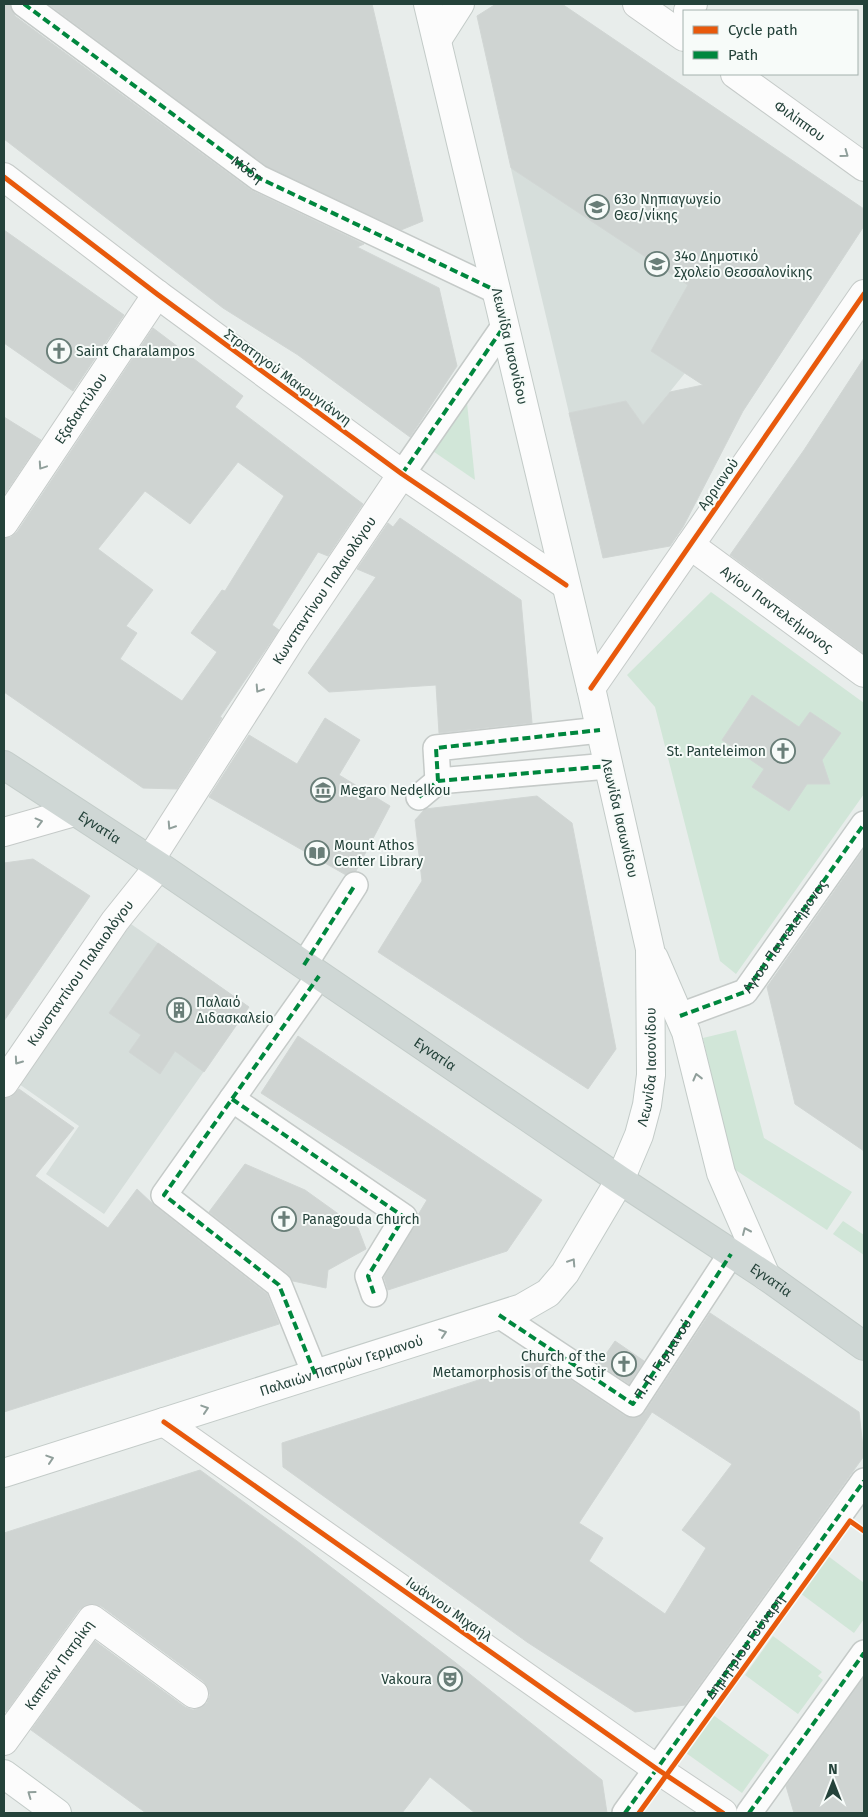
<svg xmlns="http://www.w3.org/2000/svg" width="868" height="1817" viewBox="0 0 868 1817" font-family="'Fira Sans',sans-serif">
	<style>
		.built { fill: #d6dedb }
		.green { fill: #d1e6d8 }
		.building { fill: #cfd4d2; stroke: #d1d6d4; fill-rule: evenodd }
		.lines { fill: none; stroke-linecap: round; stroke-linejoin: round }
		.pedestrian-casing { stroke: #c5cac8; stroke-width: 28 }
		.minor-casing { stroke: #c5cac8; stroke-width: 30 }
		.secondary-casing { stroke: #c3cbc8; stroke-width: 30 }
		.primary-casing { stroke: #c3ccc9; stroke-width: 30 }
		.pedestrian { stroke: #fcfcfc; stroke-width: 25 }
		.minor { stroke: #fcfcfc; stroke-width: 28 }
		.secondary { stroke: #fcfcfc; stroke-width: 28 }
		.primary { stroke: #cfd7d5; stroke-width: 28 }
		.quiet { stroke: #00873e; stroke-width: 4; stroke-dasharray: 8 4; stroke-linecap: butt }
		.cycleway-casing { stroke: #f7fbf9; stroke-width: 8 }
		.cycleway { stroke: #e8590c; stroke-width: 5 }
		.oneway { stroke: #909f9b }
		.labels { text-anchor: middle; stroke-width: 4; stroke-linejoin: round; paint-order: stroke }
		.street-label { font-size: 14px; fill: #24423a; stroke: #f7fbf9 }
		.poi-label { font-size: 14px; fill: #24423a; stroke: #f7fbf9; text-anchor: start }
	</style>
	<rect width="100%" height="100%" fill="#e8edeb"/>
	<g class="built">
		<polygon points="592,147 743,234 820,293 743,411 685,373 643,425 626,401 569,413 511,169"/>
		<polygon points="131,924 249,1007 104,1214 46,1174 79,1126 19,1084"/>
	</g>
	<g class="green">
		<polygon points="466,393 475,480 427,447"/>
		<polygon points="711,592 864,703 864,794 736,974 720,961 655,707 627,675"/>
		<polygon points="736,1030 764,1138 852,1192 827,1230 731,1167 703,1038"/>
		<polygon points="843,1221 864,1235 864,1255 833,1234"/>
		<polygon points="828,1556 864,1583 864,1619 854,1633 800,1593"/>
		<polygon points="773,1636 822,1672 818,1676 823,1680 798,1714 745,1675"/>
		<polygon points="713,1715 769,1755 742,1793 686,1753"/>
	</g>
	<g class="building">
		<polygon points="4,4 10,4 15,16 251,190 364,244 357,247 439,288 457,366 410,437 298,355 223,308 4,139"/>
		<polygon points="48,4 372,4 423,221 401,230 266,166"/>
		<polygon points="496,4 562,4 864,209 864,226 743,411 683,527 670,546 603,558 569,413 626,401 643,425 670,392 703,385 651,351 688,285 511,168 477,16"/>
		<polygon points="4,230 124,315 73,391 4,343"/>
		<path d="M153 328 243 396 235 407 363 504 328 556 318 552 272 625 279 630 220 717 222 718 177 789 143 788 4 692V538L11 537 17 532ZM238 462 284 496 225 591 222 590 191 633 217 652 182 701 120 659 137 633 126 626 153 590 98 549 145 491 190 524Z"/>
		<polygon points="864,358 864,654 730,555 804,450"/>
		<polygon points="4,417 41,440 4,495"/>
		<polygon points="400,518 521,600 532,723 439,733 436,685 329,692 308,673 376,577 357,569 388,523 393,527"/>
		<polygon points="752,695 799,727 810,712 841,733 822,760 830,784 807,784 789,811 752,787 764,769 722,740"/>
		<polygon points="325,718 360,740 339,775 390,806 356,871 346,875 209,797 249,735 297,764"/>
		<polygon points="537,796 572,823 616,1049 588,1089 378,952 422,881 415,820 425,809"/>
		<polygon points="864,849 864,1151 795,1104 767,987"/>
		<polygon points="33,859 90,896 4,1021 4,863"/>
		<polygon points="158,943 249,1007 204,1072 175,1051 160,1074 129,1052 141,1035 109,1013"/>
		<polygon points="298,1036 542,1200 507,1251 388,1290 384,1277 416,1224 418,1215 427,1200 261,1093"/>
		<polygon points="19,1089 74,1128 35,1176 108,1228 137,1189 155,1206 267,1294 279,1324 4,1412 4,1098 11,1097"/>
		<polygon points="245,1164 305,1190 358,1228 366,1249 328,1270 326,1288 293,1281 288,1274 209,1212"/>
		<path d="M710 1313 859 1412 864 1456 685 1705 635 1712 527 1642 283 1467 282 1443 541 1360 625 1416 632 1418 639 1417 645 1412ZM652 1412 732 1464 682 1530 706 1548 665 1614 589 1561 603 1538 579 1523Z"/>
		<polygon points="615,1341 644,1361 629,1384 599,1364"/>
		<polygon points="200,1470 297,1541 456,1663 602,1780 607,1813 475,1813 430,1777 402,1813 146,1813 31,1730 95,1641 185,1707 193,1710 200,1708 207,1703 210,1695 208,1688 203,1681 101,1606 94,1604 86,1605 79,1610 6,1712 4,1711 4,1533"/>
		<polygon points="864,1677 864,1813 794,1813 786,1786"/>
	</g>
	<g class="lines">
		<defs>
			<g id="pedestrian">
				<polyline points="24,4 259,178 497,291"/>
				<polyline points="402,474 505,325"/>
				<polyline points="438,781 436,748 600,730"/>
				<polyline points="419,797 438,781 608,766"/>
				<polyline points="304,965 355,885"/>
				<path id="s1" d="M680 1016 745 992 864 824"/>
				<polyline points="232,1099 404,1217 368,1276 374,1294"/>
				<path id="s2" d="M499 1315 633 1404 731 1254"/>
				<polyline points="315,1374 279,1285 164,1195 319,976"/>
				<path id="s3" d="M625 1813 864 1481"/>
				<polyline points="749,1813 864,1653"/>
			</g>
			<g id="minor">
				<polyline points="637,4 684,37"/>
				<polyline points="688,11 693,4"/>
				<path id="s4" d="M735 74 864 167"/>
				<polyline points="4,177 157,294 402,474 566,585"/>
				<path id="s5" d="M4 523 157 294"/>
				<path id="s6" d="M690 545 864 673"/>
				<polyline points="591,688 864,294"/>
				<polyline points="4,832 74,812"/>
				<path id="s7" d="M150 860 293 636 402 474"/>
				<path id="s8" d="M4 1083 115 921 159 866"/>
				<polyline points="164,1422 657,1769 723,1813"/>
				<path id="s9" d="M4 1741 92 1619 194 1694"/>
			</g>
			<g id="secondary">
				<polyline points="437,40 460,4"/>
				<polyline points="654,958 686,1032 721,1173 766,1276"/>
				<path id="s10" d="M4 1473 522 1308 548 1293 565 1273 620 1180 639 1135 647 1105 651 1075 650 949 591 688 428 4"/>
				<polyline points="4,1774 57,1813"/>
			</g>
			<g id="primary">
				<path id="s11" d="M4 765 159 866 620 1180 766 1276 864 1346"/>
			</g>
		</defs>
		<use href="#pedestrian" class="pedestrian-casing"/>
		<use href="#minor" class="minor-casing"/>
		<use href="#secondary" class="secondary-casing"/>
		<use href="#primary" class="primary-casing"/>
		<use href="#pedestrian" class="pedestrian"/>
		<use href="#minor" class="minor"/>
		<use href="#secondary" class="secondary"/>
		<use href="#primary" class="primary"/>
		<g class="quiet">
			<path id="s12" d="M24 4 259 178 497 291"/>
			<polyline points="402,474 505,325"/>
			<polyline points="438,781 436,748 600,730"/>
			<polyline points="419,797 438,781 608,766"/>
			<polyline points="304,965 355,885"/>
			<polyline points="680,1016 745,992 864,824"/>
			<polyline points="232,1099 404,1217 368,1276 374,1294"/>
			<polyline points="499,1315 633,1404 731,1254"/>
			<polyline points="315,1374 279,1285 164,1195 319,976"/>
			<polyline points="625,1813 864,1481"/>
			<polyline points="749,1813 864,1653"/>
		</g>
		<defs>
			<g id="cycleway">
				<polyline points="4,177 157,294 402,474 566,585"/>
				<polyline points="591,688 864,294"/>
				<polyline points="164,1422 657,1769 723,1813"/>
				<polyline points="639,1813 850,1521 864,1531"/>
			</g>
		</defs>
		<use href="#cycleway" class="cycleway-casing"/>
		<use href="#cycleway" class="cycleway"/>
	</g>
	<defs><path id="oneway-chevron" d="M-2-3.5L2.5 0L-2 3.5" fill="none" stroke-width="1.6" stroke-linecap="round" stroke-linejoin="round" transform="scale(1.25)"/></defs>
	<g class="oneway">
		<use href="#oneway-chevron" transform="translate(845 154) rotate(36)"/>
		<use href="#oneway-chevron" transform="translate(42 466) rotate(124)"/>
		<use href="#oneway-chevron" transform="translate(259 689) rotate(123)"/>
		<use href="#oneway-chevron" transform="translate(39 822) rotate(-15)"/>
		<use href="#oneway-chevron" transform="translate(171 826) rotate(123)"/>
		<use href="#oneway-chevron" transform="translate(18 1061) rotate(125)"/>
		<use href="#oneway-chevron" transform="translate(697 1077) rotate(-104)"/>
		<use href="#oneway-chevron" transform="translate(746 1231) rotate(-114)"/>
		<use href="#oneway-chevron" transform="translate(572 1262) rotate(-57)"/>
		<use href="#oneway-chevron" transform="translate(443 1333) rotate(-18)"/>
		<use href="#oneway-chevron" transform="translate(205 1409) rotate(-18)"/>
		<use href="#oneway-chevron" transform="translate(50 1459) rotate(-18)"/>
		<use href="#oneway-chevron" transform="translate(31 1794) rotate(-144)"/>
	</g>
	<defs>
		<symbol id="school-ring" viewBox="-11 -11 22 22"><circle r="9.5" fill="#f7fbf9" stroke="#697e78" stroke-width="1.5"/><path d="M0-5L7-2L0 1L-7-2ZM-4 1L0 2.5L4 1V4Q0 6-4 4Z" fill="#697e78"/></symbol>
		<symbol id="church-ring" viewBox="-11 -11 22 22"><circle r="9.5" fill="#f7fbf9" stroke="#697e78" stroke-width="1.5"/><path d="M-1.2-6h2.4v3.5h3.3v2.4h-3.3V6h-2.4V-.1h-3.3v-2.4h3.3Z" fill="#697e78"/></symbol>
		<symbol id="museum-ring" viewBox="-11 -11 22 22"><circle r="9.5" fill="#f7fbf9" stroke="#697e78" stroke-width="1.5"/><path d="M0-6L6-3V-2H-6V-3ZM-5-1h2V3h-2ZM-1-1h2V3h-2ZM3-1h2V3H3ZM-6 4H6V6H-6Z" fill="#697e78"/></symbol>
		<symbol id="library-ring" viewBox="-11 -11 22 22"><circle r="9.5" fill="#f7fbf9" stroke="#697e78" stroke-width="1.5"/><path d="M-6-4Q-3-5.5-.7-3.5V5Q-3 3-6 4ZM6-4Q3-5.5 .7-3.5V5Q3 3 6 4Z" fill="#697e78"/></symbol>
		<symbol id="building-ring" viewBox="-11 -11 22 22"><circle r="9.5" fill="#f7fbf9" stroke="#697e78" stroke-width="1.5"/><path d="M-4-6H4V6H1V3H-1V6H-4ZM-2.5-4.3h1.7v1.8h-1.7ZM.8-4.3h1.7v1.8H.8ZM-2.5-1h1.7V.8h-1.7ZM.8-1h1.7V.8H.8Z" fill="#697e78"/></symbol>
		<symbol id="theatre-ring" viewBox="-11 -11 22 22"><circle r="9.5" fill="#f7fbf9" stroke="#697e78" stroke-width="1.5"/><path d="M-5-5.5Q0-4 5-5.5V0Q5 5 0 6Q-5 5-5 0ZM-3.3-2.5H-1v1.5H-3.3ZM1-2.5H3.3v1.5H1ZM-2.8 1Q0 5.5 2.8 1Z" fill="#697e78"/></symbol>
	</defs>
	<g fill-rule="evenodd">
		<use href="#school-ring" x="583" y="193" width="28" height="28"/>
		<use href="#school-ring" x="643" y="250" width="28" height="28"/>
		<use href="#church-ring" x="45" y="337" width="28" height="28"/>
		<use href="#church-ring" x="769" y="737" width="28" height="28"/>
		<use href="#museum-ring" x="309" y="776" width="28" height="28"/>
		<use href="#library-ring" x="303" y="839" width="28" height="28"/>
		<use href="#building-ring" x="165" y="996" width="28" height="28"/>
		<use href="#church-ring" x="270" y="1205" width="28" height="28"/>
		<use href="#church-ring" x="610" y="1350" width="28" height="28"/>
		<use href="#theatre-ring" x="436" y="1665" width="28" height="28"/>
	</g>
	<g class="labels">
		<g class="street-label">
			<text dy="5" stroke="none"><textPath href="#s4" startOffset="80">Φιλίππου</textPath></text>
			<text dy="5" stroke="none"><textPath href="#s12" startOffset="278">Μόδη</textPath></text>
			<text transform="translate(510 346) rotate(77)" y="5">Λεωνίδα Ιασονίδου</text>
			<text transform="translate(288 377) rotate(36)" y="5">Στρατηγού Μακρυγιάννη</text>
			<text dy="5" stroke="none"><textPath href="#s5" startOffset="138">Εξαδακτύλου</textPath></text>
			<text transform="translate(718 484) rotate(-55)" y="5">Αρριανού</text>
			<text dy="5" stroke="none"><textPath href="#s7" startOffset="321">Κωνσταντίνου Παλαιολόγου</textPath></text>
			<text dy="5" stroke="none"><textPath href="#s6" startOffset="108">Αγίου Παντελεήμονος</textPath></text>
			<text transform="translate(620 818) rotate(77)" y="5">Λεωνίδα Ιασωνίδου</text>
			<text dy="5" stroke="none"><textPath href="#s11" startOffset="114">Εγνατία</textPath></text>
			<text dy="5" stroke="none"><textPath href="#s1" startOffset="138">Αγιου Παντελεήμονος</textPath></text>
			<text dy="5" stroke="none"><textPath href="#s8" startOffset="134">Κωνσταντίνου Παλαιολόγου</textPath></text>
			<text dy="5" stroke="none"><textPath href="#s11" startOffset="519">Εγνατία</textPath></text>
			<text dy="5" stroke="none"><textPath href="#s10" startOffset="826">Λεωνίδα Ιασονίδου</textPath></text>
			<text dy="5" stroke="none"><textPath href="#s11" startOffset="924">Εγνατία</textPath></text>
			<text dy="5" stroke="none"><textPath href="#s2" startOffset="215">Π. Π. Γερμανού</textPath></text>
			<text dy="5" stroke="none"><textPath href="#s10" startOffset="354">Παλαιών Πατρών Γερμανού</textPath></text>
			<text transform="translate(449 1609) rotate(35)" y="5">Ιωάννου Μιχαήλ</text>
			<text dy="5" stroke="none"><textPath href="#s3" startOffset="205">Δημητρίου Γούναρη</textPath></text>
			<text dy="5" stroke="none"><textPath href="#s9" startOffset="94">Καπετάν Πατρίκη</textPath></text>
		</g>
		<g class="poi-label">
			<text x="614" y="204">63ο Νηπιαγωγείο<tspan x="614" dy="16">Θεσ/νίκης</tspan></text>
			<text x="674" y="261">34ο Δημοτικό<tspan x="674" dy="16">Σχολείο Θεσσαλονίκης</tspan></text>
			<text x="76" y="356">Saint Charalampos</text>
			<text x="766" y="756" text-anchor="end">St. Panteleimon</text>
			<text x="340" y="795">Megaro Nedelkou</text>
			<text x="334" y="850">Mount Athos<tspan x="334" dy="16">Center Library</tspan></text>
			<text x="196" y="1007">Παλαιό<tspan x="196" dy="16">Διδασκαλείο</tspan></text>
			<text x="302" y="1224">Panagouda Church</text>
			<text x="606" y="1361" text-anchor="end">Church of the<tspan x="606" dy="16">Metamorphosis of the Sotir</tspan></text>
			<text x="432" y="1684" text-anchor="end">Vakoura</text>
		</g>
	</g>
	<rect width="868" height="1817" fill="none" stroke="#24423a" stroke-width="10"/>
	<rect x="683" y="10" width="175" height="65" fill="#f7fbf9" stroke="#a3b1ad"/>
	<rect x="693" y="26" width="25" height="8" fill="#e8590c" stroke="#a3b1ad"/>
	<text x="728" y="35" font-size="15" fill="#24423a">Cycle path</text>
	<rect x="693" y="51" width="25" height="8" fill="#00873e" stroke="#a3b1ad"/>
	<text x="728" y="60" font-size="15" fill="#24423a">Path</text>
	<g transform="translate(833 1782)" stroke="#f7fbf9" stroke-width="4" paint-order="stroke">
	<path d="M0-4L9 19L0 12L-9 19Z" fill="#24423a"/>
	<text y="-8" font-size="14" font-weight="bold" text-anchor="middle" fill="#24423a">N</text>
	</g>
</svg>
